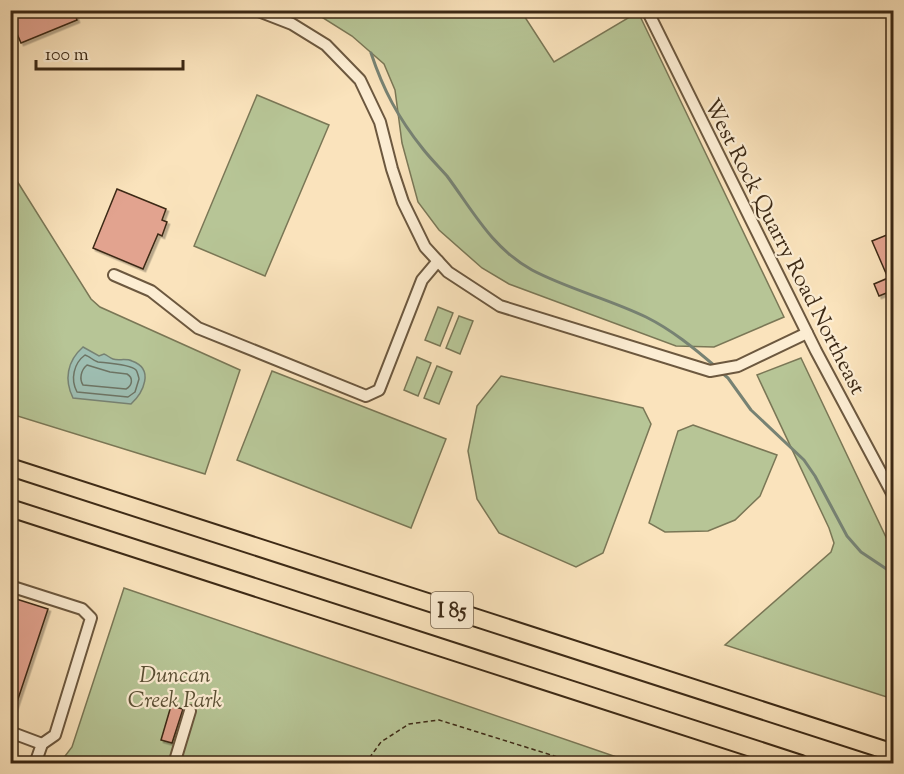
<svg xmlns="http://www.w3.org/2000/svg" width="904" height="774" viewBox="0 0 904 774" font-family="'Sorts Mill Goudy',serif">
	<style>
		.green { fill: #b7c596; stroke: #7a7756; stroke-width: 1.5 }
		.water { fill: #9ebeb2; stroke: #778273; stroke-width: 1.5 }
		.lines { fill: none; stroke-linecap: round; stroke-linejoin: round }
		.shore { stroke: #6d7464; stroke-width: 1.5 }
		.stream { stroke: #778273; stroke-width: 3 }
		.building { fill: #e2a38f; stroke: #3c2915; stroke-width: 1.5; filter: url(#shadow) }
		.minor-casing { stroke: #6c583f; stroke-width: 14 }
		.highway-casing { stroke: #3c2915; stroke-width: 20 }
		.path { stroke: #3c2915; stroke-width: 1.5; stroke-dasharray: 4.5 3; stroke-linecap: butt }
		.minor { stroke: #fcedd3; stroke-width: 10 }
		.highway { stroke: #fae3bc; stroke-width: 16 }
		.labels { text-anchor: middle; stroke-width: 4.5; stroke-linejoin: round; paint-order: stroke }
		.shield { fill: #fcedd3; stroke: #76644e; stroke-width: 1.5 }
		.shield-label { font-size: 21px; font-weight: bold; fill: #3c2915 }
		.street-label { font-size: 22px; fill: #3c2915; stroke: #fcedd3 }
		.park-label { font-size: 22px; font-style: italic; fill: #5b5035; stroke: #fcedd3 }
	</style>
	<defs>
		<filter id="shadow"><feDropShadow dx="2.5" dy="2.5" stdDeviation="0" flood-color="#0004"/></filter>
	</defs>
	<rect width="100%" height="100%" fill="#fae3bc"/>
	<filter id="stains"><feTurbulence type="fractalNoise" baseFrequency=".00333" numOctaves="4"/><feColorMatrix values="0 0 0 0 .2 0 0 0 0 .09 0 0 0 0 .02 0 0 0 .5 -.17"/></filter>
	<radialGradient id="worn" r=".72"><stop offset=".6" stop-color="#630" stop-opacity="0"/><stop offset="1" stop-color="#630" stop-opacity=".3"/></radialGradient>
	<g class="green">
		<polygon points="312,11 521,11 554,62 638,12 784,317 714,347 676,346 509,284 482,268 439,230 418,202 402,143 395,90 384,64 352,36"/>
		<polygon points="257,95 329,125 265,276 194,246"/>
		<polygon points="17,181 91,299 100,307 240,370 205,474 11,414 10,182"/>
		<polygon points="438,307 453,313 440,346 425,340"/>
		<polygon points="459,316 473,321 460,354 446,348"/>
		<polygon points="417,357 431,363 418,396 404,390"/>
		<polygon points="801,358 893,552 893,699 725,645 831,552 834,543 829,528 757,375"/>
		<polygon points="437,366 452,372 439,404 424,398"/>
		<polygon points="272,371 446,439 411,528 237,460"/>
		<polygon points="501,376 643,408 651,424 603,553 576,567 499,533 477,499 468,451 477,406"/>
		<polygon points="693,425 777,455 760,496 735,520 708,531 665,532 649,523 678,431"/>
		<polygon points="124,588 634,763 59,764 72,747"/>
	</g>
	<path class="water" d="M83 347 99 356 104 354C107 355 110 358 113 359 118 361 126 358 132 361 155 369 143 393 131 404L73 398C64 380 67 361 83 347Z"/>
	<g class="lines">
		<g class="shore">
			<path d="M85 355C89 356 94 361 98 362 106 363 130 364 136 370 137 371 139 378 139 379L135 392 128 397 77 392C70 379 74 363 85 355Z"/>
			<path d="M87 365 110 372 127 374C134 378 132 386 126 389L83 385C79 379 81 370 87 365Z"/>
		</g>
		<g class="stream">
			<path d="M371 53C383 89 398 118 423 149 430 158 439 167 447 176 473 211 492 248 532 270 568 289 609 299 646 317 672 330 694 348 716 367"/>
			<polyline points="721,372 728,378 751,410 804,460 815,476 847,536 861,552 894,574"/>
		</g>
	</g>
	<g class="building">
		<polygon points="10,10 74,10 77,20 21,43 15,29 10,31"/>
		<polygon points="117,189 166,209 162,220 167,222 162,236 158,234 143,269 93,248"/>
		<polygon points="894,232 894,290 879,296 874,284 888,278 872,241"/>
		<polygon points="10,597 48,609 12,717 10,717"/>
		<polygon points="171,706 183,709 172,743 161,740"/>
	</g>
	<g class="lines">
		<defs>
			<g id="minor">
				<polyline points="256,10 292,24 326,45 360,80 380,122 392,169 403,202 425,247 448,272 500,306 710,371 738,366 807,333"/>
				<polyline points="647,10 816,351 894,497"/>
				<polyline points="114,275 151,291 198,328 366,396 379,390 422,280 438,261"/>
				<polyline points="10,586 82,609 91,618 55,735 42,744 35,764"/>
				<polyline points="10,732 42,744"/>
				<polyline points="174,764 190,711"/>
			</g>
			<g id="highway">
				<polyline points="10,467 894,753"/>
				<polyline points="10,508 801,764"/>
			</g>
		</defs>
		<use href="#minor" class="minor-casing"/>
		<use href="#highway" class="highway-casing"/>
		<polyline class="path" points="365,764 381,742 409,724 439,720 580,764"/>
		<use href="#minor" class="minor"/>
		<use href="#highway" class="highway"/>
	</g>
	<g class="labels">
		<rect class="shield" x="431" y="592" width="42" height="36" rx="4.5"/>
		<g class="shield-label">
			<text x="452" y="617">I 85</text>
		</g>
		<g class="street-label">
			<text transform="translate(786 246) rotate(63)" y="8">West Rock Quarry Road Northeast</text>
		</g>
		<g class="park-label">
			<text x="175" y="682">Duncan<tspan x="175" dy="25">Creek Park</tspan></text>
		</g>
	</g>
	<rect width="904" height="774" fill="none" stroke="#fae3bc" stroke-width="36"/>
	<rect x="12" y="12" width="880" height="750" fill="none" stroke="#3c2915" stroke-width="3"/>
	<rect x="18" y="18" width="868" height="738" fill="none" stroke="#3c2915" stroke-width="1.5"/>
	<path d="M36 60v9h147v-9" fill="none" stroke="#3c2915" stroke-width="3"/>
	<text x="45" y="60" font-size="18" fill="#3c2915" stroke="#fcedd3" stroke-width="4.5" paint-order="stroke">100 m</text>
	<rect width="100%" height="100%" filter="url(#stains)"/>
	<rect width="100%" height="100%" fill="url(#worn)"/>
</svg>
